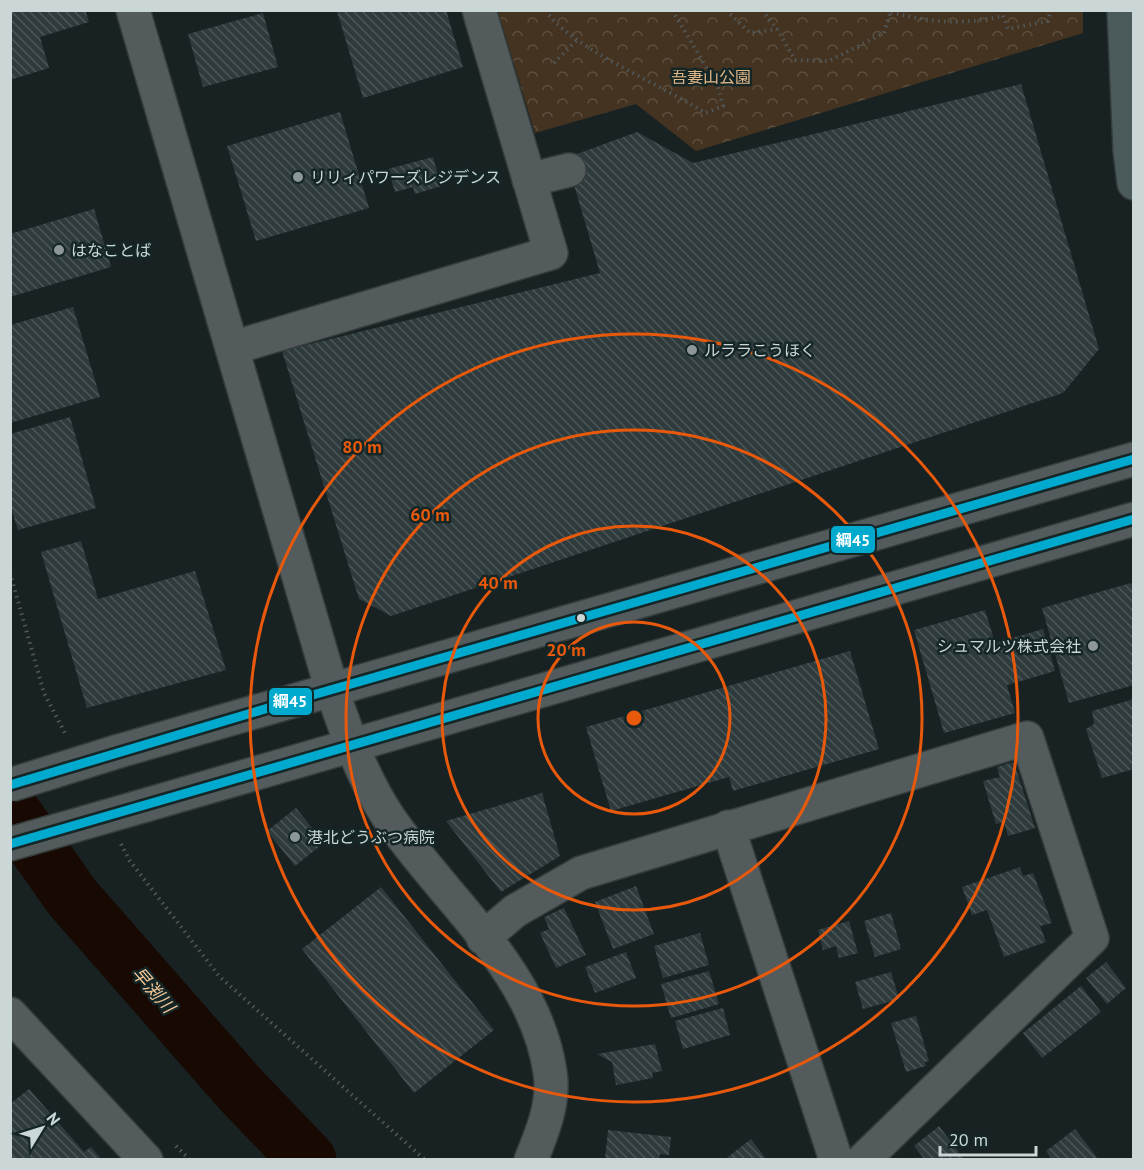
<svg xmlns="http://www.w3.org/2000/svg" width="1144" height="1170" viewBox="0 0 1144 1170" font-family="'PT Sans','Noto Sans JP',sans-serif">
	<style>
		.park { fill: url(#park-crowns) }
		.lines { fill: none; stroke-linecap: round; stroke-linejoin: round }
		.river { stroke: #180903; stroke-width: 57 }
		.building { fill: url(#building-back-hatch) }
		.minor-casing { stroke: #353c3c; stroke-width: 36 }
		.major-casing { stroke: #353c3c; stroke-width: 36 }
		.path { stroke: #525859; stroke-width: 4; stroke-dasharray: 1.5 4.5; stroke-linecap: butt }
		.minor { stroke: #545b5c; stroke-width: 33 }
		.major { stroke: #4b5a5b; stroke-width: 33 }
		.minor-bridge-casing { stroke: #353c3c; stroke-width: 36; stroke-linecap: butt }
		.minor-bridge { stroke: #545b5c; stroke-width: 33 }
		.bus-1-casing { stroke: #152627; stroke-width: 14 }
		.bus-1 { stroke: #00a9ce; stroke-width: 9 }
		.ring { fill: none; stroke: #e8590c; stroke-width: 3 }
		.poi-dot { fill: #8d9797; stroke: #152627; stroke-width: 2 }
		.bus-dot { fill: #cbd6d6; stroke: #152627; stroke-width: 2 }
		.labels { text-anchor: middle; stroke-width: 5; stroke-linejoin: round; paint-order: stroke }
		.park-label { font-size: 16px; fill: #e1b687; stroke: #152627 }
		.poi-label { font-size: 16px; fill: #cbd6d6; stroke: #152627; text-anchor: start }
		.water-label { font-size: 18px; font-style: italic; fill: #f4c798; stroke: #152627 }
		.centre { fill: #e8590c; stroke: #152627; stroke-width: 3 }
		.ring-label { font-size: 18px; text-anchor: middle; font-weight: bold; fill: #e8590c; stroke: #152627; stroke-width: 5; stroke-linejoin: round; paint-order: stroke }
		.line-badge { stroke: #152627; stroke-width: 2 }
		.badge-label { font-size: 16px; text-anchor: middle; font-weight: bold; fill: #fff }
	</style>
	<defs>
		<pattern id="park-crowns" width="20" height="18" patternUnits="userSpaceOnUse" patternTransform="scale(1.5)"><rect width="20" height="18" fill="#433320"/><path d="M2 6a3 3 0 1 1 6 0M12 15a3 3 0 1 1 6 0" fill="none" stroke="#5d5040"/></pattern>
		<pattern id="building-back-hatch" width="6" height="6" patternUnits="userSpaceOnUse" patternTransform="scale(1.5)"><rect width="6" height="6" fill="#2e3a3c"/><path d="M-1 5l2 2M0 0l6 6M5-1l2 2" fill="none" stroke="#4b5657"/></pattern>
	</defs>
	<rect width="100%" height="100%" fill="#192223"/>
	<polygon class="park" points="1083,11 1083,33 696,151 636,104 535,133 498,11"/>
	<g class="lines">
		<polyline class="river" points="10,809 72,897 240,1089 308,1160"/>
	</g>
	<g class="building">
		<polygon points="10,10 85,10 89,22 40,37 49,68 10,80"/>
		<polygon points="446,10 463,67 363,98 337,11"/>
		<polygon points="263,13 278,67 203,87 188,34"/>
		<polygon points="1021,84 1099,349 1063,393 391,616 359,599 282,351 600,273 566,158 637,132 693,163"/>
		<polygon points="340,112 369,208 256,241 227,146"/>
		<polygon points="433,157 441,186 415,194 413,187 395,192 388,169"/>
		<polygon points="94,209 111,267 10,297 10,234"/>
		<polygon points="73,307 100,397 10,423 10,325"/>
		<polygon points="70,417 96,508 18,530 10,505 10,434"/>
		<polygon points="81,541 98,599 195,571 226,670 87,708 41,552"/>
		<polygon points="1131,583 1134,591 1134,685 1069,703 1042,608"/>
		<polygon points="985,610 995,643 1043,629 1055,671 1007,685 1015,713 944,733 914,630"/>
		<polygon points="850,651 879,749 733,791 729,777 611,811 586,727"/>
		<polygon points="1134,699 1134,769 1102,778 1086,729 1094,724 1092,711"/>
		<polygon points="1014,762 1035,828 1008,836 1004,822 996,824 983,781 1000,777 997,767"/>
		<polygon points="542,793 560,856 501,892 446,821"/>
		<polygon points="296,808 324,843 295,866 267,831"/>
		<polygon points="1020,867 1023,876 1033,873 1052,923 1040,926 1046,942 1004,957 987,910 972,915 962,887"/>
		<polygon points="636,886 654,934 613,949 595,902"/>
		<polygon points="381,887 494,1030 414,1093 302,949"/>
		<polygon points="564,908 586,955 556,968 540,933 549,929 544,917"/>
		<polygon points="891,913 901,949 875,957 864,921"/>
		<polygon points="849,921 858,953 839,958 836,946 823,950 818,930"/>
		<polygon points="700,933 709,965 663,978 654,946"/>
		<polygon points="626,952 636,978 595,993 585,967"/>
		<polygon points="1106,962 1126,988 1107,1004 1086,978"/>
		<polygon points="709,971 719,1004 671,1018 661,984"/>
		<polygon points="891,972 899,999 863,1009 855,982"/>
		<polygon points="1081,986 1101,1012 1042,1058 1023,1033"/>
		<polygon points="723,1008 730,1035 683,1049 675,1021"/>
		<polygon points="916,1016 929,1061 925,1062 926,1066 906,1072 891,1023"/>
		<polygon points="655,1044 662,1071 652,1073 653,1078 616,1085 612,1062 597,1054"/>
		<polygon points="29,1089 84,1152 91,1147 102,1160 10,1160 10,1104"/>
		<polygon points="939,1126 965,1160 925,1160 914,1146"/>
		<polygon points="1075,1129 1099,1160 1052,1160 1046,1151"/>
		<polygon points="608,1130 671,1137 669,1155 660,1154 659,1160 605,1159"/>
		<polygon points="751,1139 767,1160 724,1160"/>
	</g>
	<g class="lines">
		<defs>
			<g id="minor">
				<path d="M133 10 332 690C347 734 363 779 389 818 444 899 535 970 550 1072 555 1102 542 1133 531 1160"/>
				<polyline points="529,180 569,170"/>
				<polyline points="232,348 551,253 479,10"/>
				<polyline points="119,751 1134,459"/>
				<polyline points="146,805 1134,519"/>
				<polyline points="728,827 836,1160"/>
				<polyline points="10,844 31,838"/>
				<polyline points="483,938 515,911 581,873 1027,738 1092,938 863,1160"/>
				<polyline points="10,1014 146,1160"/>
			</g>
			<polyline id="major" points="1124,10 1130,150 1134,183"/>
		</defs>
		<use href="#minor" class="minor-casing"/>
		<use href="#major" class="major-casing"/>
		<g class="path">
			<path d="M546 10C563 44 670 89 705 113L723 106 718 87 672 10"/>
			<polyline points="726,10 750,33 777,29"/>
			<polyline points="762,10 777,29 795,60 829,61 884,33 891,10"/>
			<polyline points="1001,10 1008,29 1048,21 1051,10"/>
			<path d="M891 12C931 23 962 25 1003 16"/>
			<polyline points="554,63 577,40"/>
			<polyline points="10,573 44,693 65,733"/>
			<polyline points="121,844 130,861 219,976 425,1160"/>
			<polyline points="176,1146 190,1160"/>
		</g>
		<use href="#minor" class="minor"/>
		<use href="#major" class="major"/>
		<defs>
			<g id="minor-bridge">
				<polyline points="10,785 119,751"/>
				<polyline points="31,838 146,805"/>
			</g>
		</defs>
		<use href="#minor-bridge" class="minor-bridge-casing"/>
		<use href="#minor-bridge" class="minor-bridge"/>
		<defs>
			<g id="bus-1">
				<polyline points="10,785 285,703 1134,459"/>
				<polyline points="10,844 1134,519"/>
			</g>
		</defs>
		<use href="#bus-1" class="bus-1-casing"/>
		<use href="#bus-1" class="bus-1"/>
	</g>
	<g class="ring">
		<circle cx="634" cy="718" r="96"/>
		<circle cx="634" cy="718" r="192"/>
		<circle cx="634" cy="718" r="288"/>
		<circle cx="634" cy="718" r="384"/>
	</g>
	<g class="poi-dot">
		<circle cx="298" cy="177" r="6"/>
		<circle cx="59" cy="250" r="6"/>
		<circle cx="692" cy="350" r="6"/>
		<circle cx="1093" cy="646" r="6"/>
		<circle cx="295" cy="837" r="6"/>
	</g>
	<circle class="bus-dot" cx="581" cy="618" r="5"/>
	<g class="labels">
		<g class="park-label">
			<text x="711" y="83">吾妻山公園</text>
		</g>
		<g class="poi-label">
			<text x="310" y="183">リリィパワーズレジデンス</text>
			<text x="71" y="256">はなことば</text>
			<text x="704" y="356">ルララこうほく</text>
			<text x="1081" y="652" text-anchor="end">シュマルツ株式会社</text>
			<text x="307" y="843">港北どうぶつ病院</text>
		</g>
		<g class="water-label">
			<text transform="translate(153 990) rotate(49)" y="6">早渕川</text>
		</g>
	</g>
	<circle cx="634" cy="718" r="9" class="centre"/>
	<g class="ring-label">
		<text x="362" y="453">80 m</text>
		<text x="430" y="521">60 m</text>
		<text x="498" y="589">40 m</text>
		<text x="566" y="656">20 m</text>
	</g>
	<g class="line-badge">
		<rect x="830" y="525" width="46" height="29" rx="6" fill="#00a9ce"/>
		<rect x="268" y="687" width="45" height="29" rx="6" fill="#00a9ce"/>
	</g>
	<g class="badge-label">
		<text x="853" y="546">綱45</text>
		<text x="290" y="707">綱45</text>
	</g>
	<rect width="1144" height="1170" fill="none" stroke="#cbd6d6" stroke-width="24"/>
	<g transform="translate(42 1128) rotate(52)" stroke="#152627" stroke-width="4.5" paint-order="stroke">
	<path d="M0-4.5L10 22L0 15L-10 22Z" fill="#cbd6d6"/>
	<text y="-9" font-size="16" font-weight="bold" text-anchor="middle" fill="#cbd6d6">N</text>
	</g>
	<path d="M940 1146v9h96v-9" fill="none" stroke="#cbd6d6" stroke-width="3"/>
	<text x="949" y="1146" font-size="18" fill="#cbd6d6" stroke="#152627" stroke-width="4.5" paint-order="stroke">20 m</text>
</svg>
